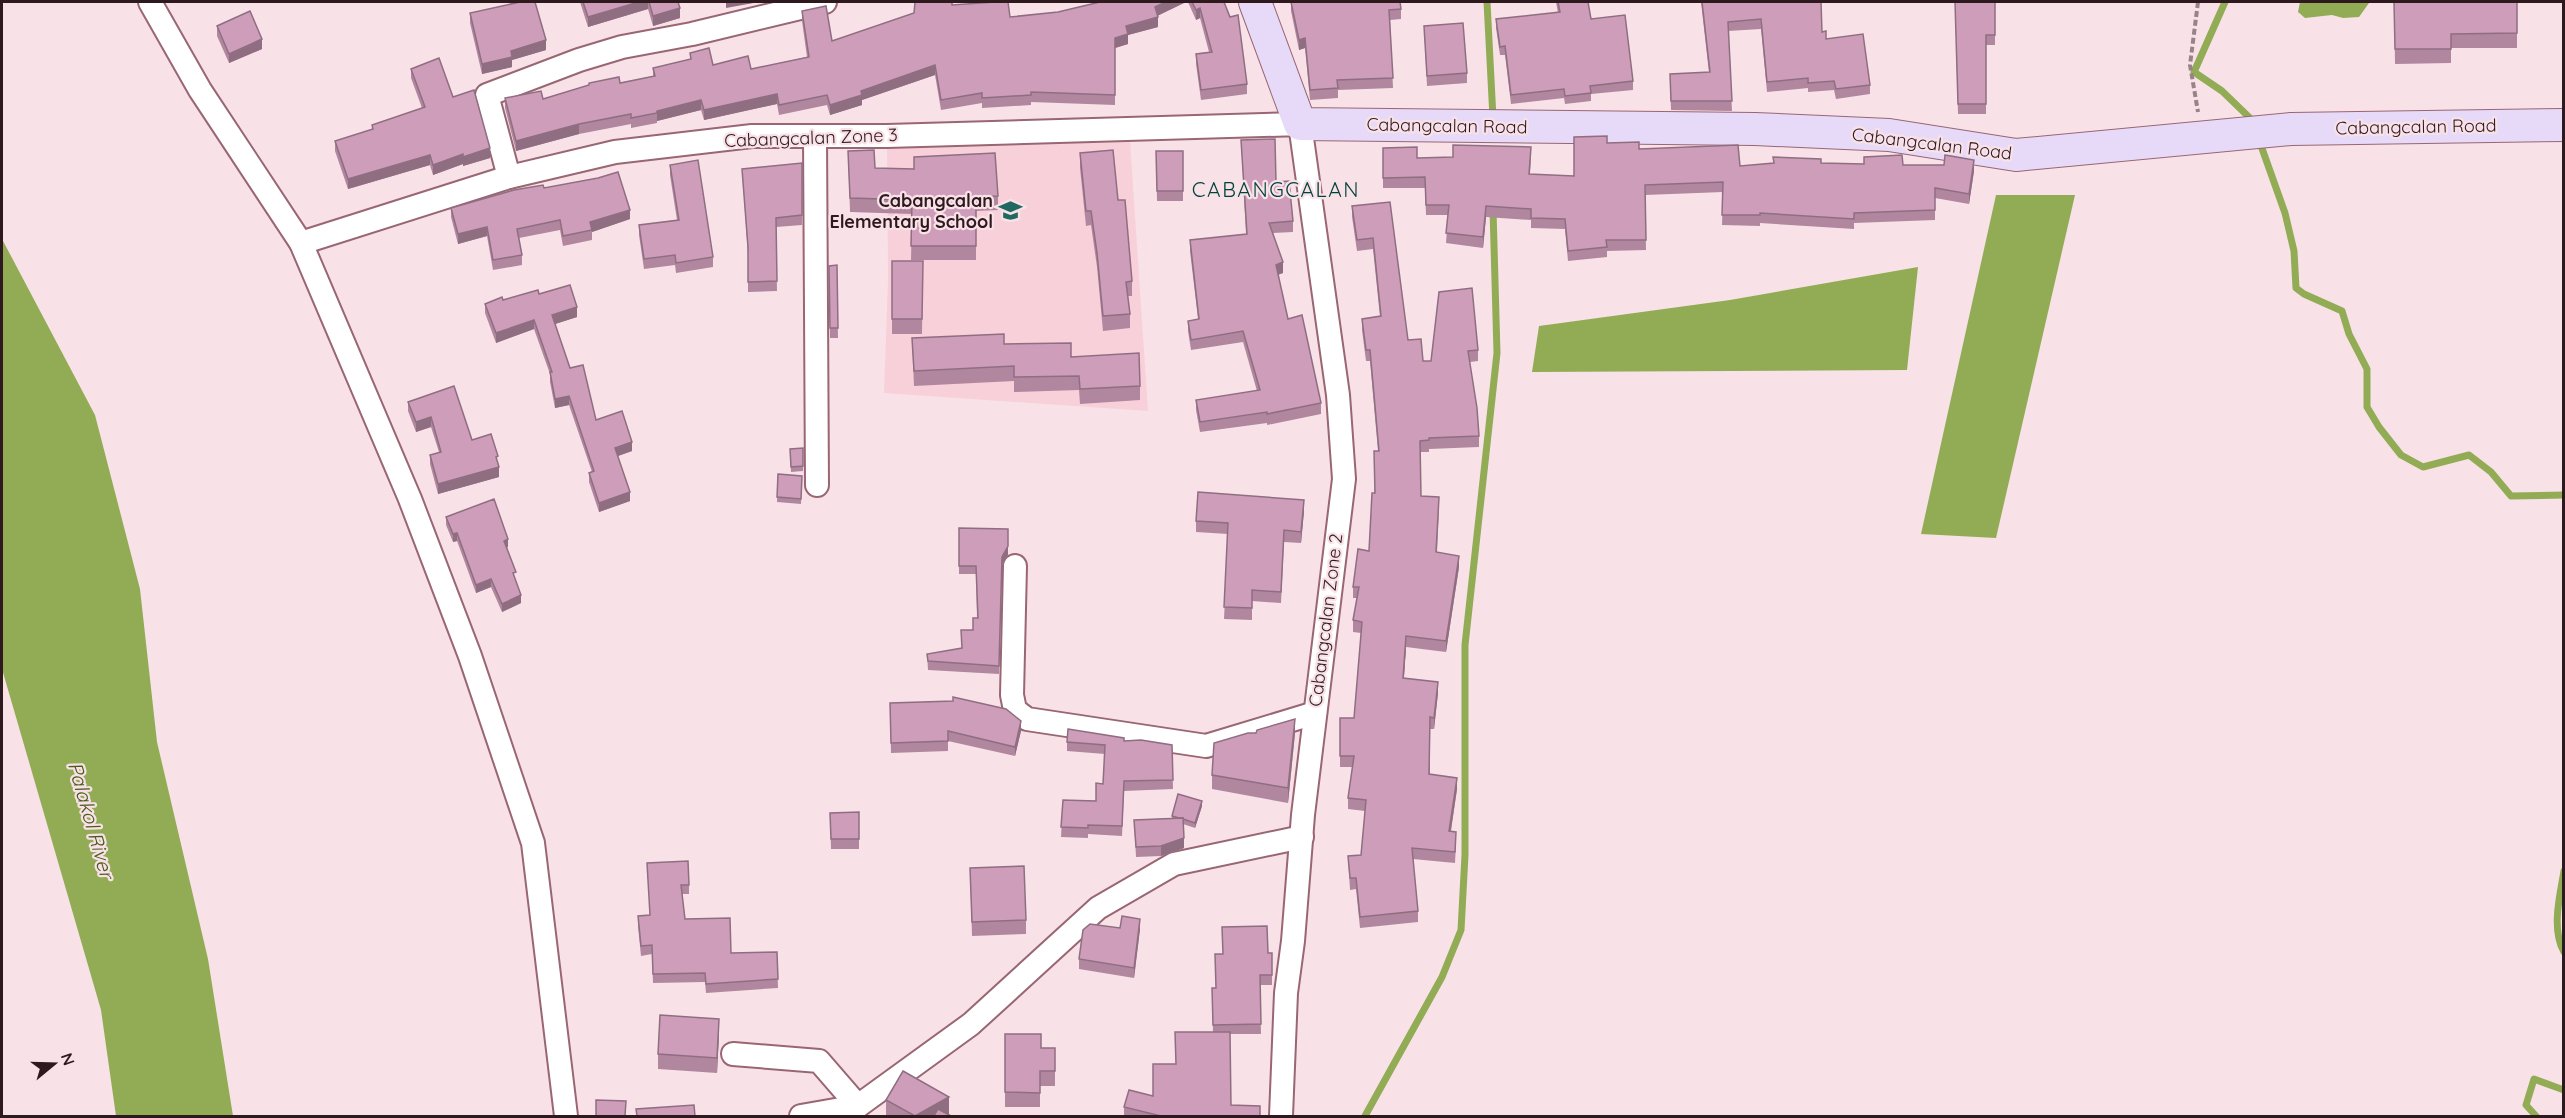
<svg xmlns="http://www.w3.org/2000/svg" width="2565" height="1118" viewBox="0 0 2565 1118" font-family="Quicksand,sans-serif">
	<style>
		.built { fill: #f8d0d9 }
		.water { fill: #92ac55 }
		.lines { fill: none; stroke-linecap: round; stroke-linejoin: round }
		.stream { stroke: #92ac55; stroke-width: 7 }
		.street-casing { stroke: #996673; stroke-width: 26 }
		.secondary-casing { stroke: #996673; stroke-width: 34 }
		.path { stroke: #998388; stroke-width: 4; stroke-dasharray: 6 3; stroke-linecap: butt }
		.street { stroke: #fff; stroke-width: 22 }
		.secondary { stroke: #e7d9f8; stroke-width: 32 }
		.wall { fill: #b0879f }
		.shaded-wall { fill: #906e82 }
		.building { fill: #cd9db9; stroke: #906e82; stroke-width: 1.5 }
		.labels { text-anchor: middle; stroke-width: 4.5; stroke-linejoin: round; paint-order: stroke }
		.street-label { font-size: 18px; fill: #2e191f; stroke: #f9e2e7 }
		.poi-label { font-size: 18px; font-weight: bold; fill: #2e191f; stroke: #f9e2e7; text-anchor: end }
		.water-label { font-size: 20px; font-style: italic; fill: #495a1d; stroke: #f9e2e7 }
		.quarter-label { font-size: 21px; letter-spacing: 1.5px; fill: #01423b; stroke: #f9e2e7 }
	</style>
	<rect width="100%" height="100%" fill="#f9e2e7"/>
	<polygon class="built" points="1130,140 1148,411 884,393 888,280 887,143"/>
	<g class="water">
		<polygon points="2300,2 2369,2 2369,3 2359,17 2343,18 2332,15 2305,18 2298,12"/>
		<polygon points="1996,195 2075,195 1996,538 1921,534"/>
		<polygon points="2,239 95,415 140,589 157,742 208,959 233,1116 116,1116 101,1010 2,669"/>
		<polygon points="1918,267 1907,370 1532,372 1539,326 1730,300"/>
	</g>
	<g class="lines">
		<g class="stream">
			<polyline points="1487,2 1493,118"/>
			<polyline points="2225,2 2194,72 2222,91 2251,119 2253,124"/>
			<polyline points="2259,140 2285,213 2294,251 2296,288 2304,294 2342,311 2349,334 2367,369 2367,407 2379,427 2401,455 2423,467 2469,455 2491,472 2511,496 2564,495"/>
			<path d="M2564 871C2560 895 2551 929 2564 952"/>
			<polyline points="1365,1116 1442,977 1461,930 1465,855 1465,645 1497,353 1493,209"/>
			<polyline points="2536,1116 2526,1105 2534,1079 2564,1090"/>
		</g>
		<defs>
			<g id="street">
				<polyline points="150,2 200,90 301,243 410,499 470,656 533,843 566,1116"/>
				<polyline points="815,136 817,485"/>
				<polyline points="509,177 487,95 579,60 622,47 692,34 825,2"/>
				<polyline points="301,243 509,177 615,152 752,136 887,136 1300,124 1338,395 1344,479 1303,815 1293,941 1286,993 1281,1116"/>
				<polyline points="1015,566 1012,695 1015,710 1027,719 1206,746 1315,713"/>
				<polyline points="733,1054 819,1061 858,1106 971,1024 1098,908 1174,864 1302,837"/>
				<polyline points="801,1116 858,1106"/>
			</g>
			<polyline id="secondary" points="1255,2 1300,124 1755,129 1889,135 2016,155 2291,129 2564,125"/>
		</defs>
		<use href="#street" class="street-casing"/>
		<use href="#secondary" class="secondary-casing"/>
		<polyline class="path" points="2198,2 2190,65 2198,112"/>
		<use href="#street" class="street"/>
		<use href="#secondary" class="secondary"/>
	</g>
	<g class="wall">
		<polygon points="580,2 678,2 680,18 653,26 648,9 588,27"/>
		<polygon points="1099,2 1186,2 1157,16 1158,27 1128,35 1128,44 1115,48 1115,105 1031,102 1031,105 982,108 982,103 941,110 935,75 862,100 862,105 830,115 827,105 779,115 777,104 704,120 701,110 657,121 657,123 631,128 631,124 579,134 516,151 505,108 505,98 543,99 653,76 653,68 690,59 690,53 713,65 751,69 807,57 802,21 802,11 832,41 952,5 1010,17 1058,12"/>
		<polygon points="1188,2 1224,2 1247,84 1247,94 1201,100 1196,64 1196,54 1209,52 1200,18 1196,20"/>
		<polygon points="1291,2 1401,9 1401,19 1390,20 1393,88 1338,90 1338,98 1310,100 1305,48 1299,50 1291,11"/>
		<polygon points="1556,2 1588,2 1591,19 1633,81 1633,90 1591,94 1591,101 1565,104 1564,98 1511,104 1505,55 1500,55 1496,28 1496,19 1558,13"/>
		<polygon points="1701,2 1821,2 1822,32 1826,39 1870,85 1870,94 1836,99 1834,90 1808,92 1808,88 1767,92 1761,29 1728,31 1732,111 1671,110 1670,83 1709,73"/>
		<polygon points="1955,2 1995,2 1995,45 1986,45 1986,114 1958,114"/>
		<polygon points="2394,2 2517,2 2517,48 2451,48 2451,63 2395,64"/>
		<polygon points="470,13 546,50 512,60 512,67 482,74 470,23"/>
		<polygon points="217,26 262,49 229,63 217,36"/>
		<polygon points="1424,26 1467,73 1467,83 1427,86"/>
		<polygon points="411,69 453,97 490,158 463,166 463,164 433,175 430,165 348,189 335,151 335,141 372,130 372,125 422,108 411,78"/>
		<polygon points="1241,140 1276,182 1293,221 1293,232 1273,233 1283,273 1278,275 1288,319 1321,403 1321,414 1267,425 1267,423 1200,432 1196,410 1196,400 1257,391 1243,342 1191,350 1188,331 1188,321 1198,319 1190,251 1190,240 1246,234"/>
		<polygon points="1607,143 1740,166 1821,163 1903,165 1974,171 1969,204 1935,198 1935,220 1854,223 1854,229 1760,223 1760,226 1722,225 1723,192 1645,195 1646,250 1607,251 1607,257 1568,261 1565,229 1531,228 1531,220 1486,217 1483,248 1446,243 1448,215 1426,215 1425,188 1383,188 1383,148 1417,158 1531,158 1530,174 1574,176"/>
		<polygon points="848,151 875,168 914,169 914,157 998,196 998,210 976,211 976,260 911,260 912,214 850,212"/>
		<polygon points="1156,151 1183,151 1183,201 1157,201"/>
		<polygon points="1080,153 1118,200 1132,281 1132,296 1128,296 1130,314 1130,328 1103,331 1097,267 1091,225 1086,226 1080,168"/>
		<polygon points="802,163 802,225 776,227 777,291 748,292 748,255 742,169"/>
		<polygon points="670,165 713,257 713,267 676,273 675,265 644,269 639,235 639,225 677,220 670,175"/>
		<polygon points="544,188 630,219 592,232 592,240 563,246 560,230 519,238 522,255 522,265 493,270 487,236 458,244 451,217 451,208"/>
		<polygon points="1390,202 1408,340 1423,361 1431,361 1439,292 1478,350 1478,361 1470,362 1479,436 1479,447 1429,449 1429,452 1420,452 1421,496 1439,508 1437,553 1459,567 1446,652 1406,647 1404,678 1438,693 1434,729 1430,729 1430,774 1457,789 1451,831 1456,843 1455,863 1413,859 1418,911 1418,922 1360,928 1356,889 1350,890 1348,856 1361,855 1365,811 1348,809 1348,798 1353,767 1340,767 1340,718 1354,718 1361,633 1353,632 1353,620 1357,598 1353,598 1353,587 1369,551 1378,451 1370,361 1366,361 1362,330 1362,319 1380,317 1373,249 1357,251 1352,217 1352,206"/>
		<polygon points="892,261 923,261 922,334 892,334"/>
		<polygon points="837,265 838,338 830,338 829,266"/>
		<polygon points="539,294 577,317 555,324 570,368 596,420 632,451 618,456 630,501 599,512 589,482 589,473 592,472 569,405 555,408 550,382 550,374 534,329 496,343 485,313 485,304"/>
		<polygon points="912,338 1004,344 1071,357 1140,386 1140,400 1080,404 1079,390 1014,392 1014,381 914,386"/>
		<polygon points="408,402 472,440 498,462 499,477 438,494 430,464 430,455 439,452 431,427 416,432 408,411"/>
		<polygon points="803,448 803,471 791,472 790,449"/>
		<polygon points="778,474 802,476 801,504 777,502"/>
		<polygon points="1304,511 1301,543 1284,542 1281,603 1252,601 1252,620 1224,619 1228,534 1196,532 1196,521"/>
		<polygon points="446,517 508,547 507,547 521,603 502,612 491,587 476,593 457,541 453,542 446,525"/>
		<polygon points="959,528 1008,555 1002,566 999,674 928,670 927,654 962,648 973,630 973,618 977,618 976,574 959,574"/>
		<polygon points="890,703 1021,731 1015,756 948,741 948,751 891,753"/>
		<polygon points="1295,733 1288,803 1212,789 1212,775"/>
		<polygon points="1124,741 1172,745 1173,789 1124,791 1122,836 1088,834 1088,838 1061,837 1063,800 1096,801 1103,784 1105,754 1067,751 1067,742"/>
		<polygon points="1202,806 1195,828 1183,824 1184,848 1161,856 1136,857 1134,820 1172,818 1172,816"/>
		<polygon points="859,812 859,849 831,849 830,813"/>
		<polygon points="647,863 689,885 689,894 682,894 685,919 731,953 777,952 778,988 706,993 705,982 653,983 652,954 641,956 638,926 638,916 650,915"/>
		<polygon points="970,868 1026,920 1026,934 972,936"/>
		<polygon points="1120,928 1140,929 1134,978 1079,969 1079,959"/>
		<polygon points="1268,953 1272,953 1272,985 1260,985 1261,1034 1230,1034 1231,1105 1260,1116 1124,1116 1124,1107 1153,1096 1176,1064 1213,1032 1212,988 1216,988"/>
		<polygon points="719,1033 717,1073 658,1069 658,1054"/>
		<polygon points="1005,1034 1041,1048 1055,1048 1055,1086 1040,1086 1040,1107 1005,1107"/>
		<polygon points="886,1100 949,1116 951,1116 886,1116"/>
	</g>
	<g class="shaded-wall">
		<polygon points="639,2 648,2 648,9 588,27 588,17"/>
		<polygon points="726,2 759,2 726,8"/>
		<polygon points="1166,2 1186,2 1155,17 1155,7"/>
		<polygon points="680,8 680,18 653,26 653,16"/>
		<polygon points="1200,8 1200,18 1196,20 1196,10"/>
		<polygon points="1158,17 1158,27 1128,35 1128,44 1115,48 1115,38 1126,26"/>
		<polygon points="1305,38 1305,48 1299,50 1299,40"/>
		<polygon points="262,39 262,49 229,63 229,54"/>
		<polygon points="546,40 546,50 512,60 512,67 482,74 482,64 511,51"/>
		<polygon points="935,65 935,75 862,100 862,105 830,115 830,105 861,91"/>
		<polygon points="777,94 777,104 704,120 704,110"/>
		<polygon points="701,100 701,110 657,121 657,111"/>
		<polygon points="579,124 579,134 516,151 516,141"/>
		<polygon points="490,148 490,158 463,166 463,157"/>
		<polygon points="463,154 463,164 433,175 433,165"/>
		<polygon points="430,155 430,165 348,189 348,179"/>
		<polygon points="1974,160 1974,171 1969,204 1969,194"/>
		<polygon points="1486,206 1486,217 1483,248 1483,237"/>
		<polygon points="630,210 630,219 592,232 590,222"/>
		<polygon points="487,227 487,236 458,244 458,234"/>
		<polygon points="1283,262 1283,273 1276,275 1276,265"/>
		<polygon points="577,307 577,317 552,325 552,315"/>
		<polygon points="534,320 534,329 496,343 496,333"/>
		<polygon points="569,396 569,405 555,408 555,399"/>
		<polygon points="431,417 431,427 416,432 416,422"/>
		<polygon points="632,442 632,451 615,457 615,448"/>
		<polygon points="499,467 499,477 438,494 438,484"/>
		<polygon points="630,492 630,501 599,512 599,503"/>
		<polygon points="1304,500 1304,511 1301,543 1301,532"/>
		<polygon points="457,533 457,541 453,542 453,534"/>
		<polygon points="508,539 508,547 504,548 504,541"/>
		<polygon points="1008,546 1008,555 1002,566 999,674 1002,557"/>
		<polygon points="1459,556 1459,567 1446,652 1446,641"/>
		<polygon points="491,579 491,587 476,593 476,585"/>
		<polygon points="521,595 521,603 502,612 502,604"/>
		<polygon points="1406,636 1406,647 1403,690 1403,678"/>
		<polygon points="1438,682 1438,693 1434,729 1434,718"/>
		<polygon points="1295,719 1295,733 1288,803 1288,788"/>
		<polygon points="1021,721 1021,731 1015,756 1015,747"/>
		<polygon points="1457,778 1457,789 1449,842 1449,831"/>
		<polygon points="1202,801 1202,806 1195,828 1195,823"/>
		<polygon points="1184,838 1184,848 1161,856 1161,846"/>
		<polygon points="1140,919 1140,929 1134,978 1134,968"/>
		<polygon points="719,1019 719,1033 717,1073 717,1058"/>
		<polygon points="949,1097 949,1116 915,1116"/>
	</g>
	<g class="building">
		<polygon points="520,2 535,2 546,40 511,51 512,57 482,64 470,13"/>
		<polygon points="583,2 639,2 588,17"/>
		<polygon points="649,2 678,2 680,8 653,16"/>
		<polygon points="915,2 952,2 952,5 995,2 1008,2 1010,17 1058,12 1100,2 1166,2 1155,7 1158,17 1126,26 1128,34 1115,38 1115,95 1031,92 1031,95 982,98 982,93 941,100 935,65 861,91 862,95 830,105 827,95 779,105 777,94 704,110 701,100 657,111 657,113 631,118 631,114 579,124 516,141 505,98 541,91 543,99 589,85 589,83 619,77 620,83 655,76 653,68 691,59 690,53 709,48 713,65 748,56 751,69 809,57 802,11 826,6 832,41 914,13"/>
		<polygon points="1192,2 1224,2 1230,17 1238,15 1247,84 1201,90 1196,54 1212,52 1200,8 1196,10"/>
		<polygon points="1291,2 1400,2 1401,9 1389,10 1393,78 1337,80 1338,88 1310,90 1305,38 1299,40"/>
		<polygon points="1558,2 1588,2 1591,19 1625,15 1633,81 1590,86 1591,93 1565,96 1564,89 1511,95 1505,46 1500,47 1496,19 1560,12"/>
		<polygon points="1702,2 1821,2 1822,32 1826,31 1826,39 1863,34 1870,85 1836,89 1834,81 1808,83 1808,78 1767,82 1761,19 1728,22 1732,101 1671,101 1670,74 1710,72"/>
		<polygon points="1955,2 1995,2 1995,35 1986,35 1986,104 1958,104"/>
		<polygon points="2394,2 2517,2 2517,33 2451,34 2451,49 2395,49"/>
		<polygon points="250,11 262,39 229,54 217,26"/>
		<polygon points="1463,23 1467,73 1427,76 1424,26"/>
		<polygon points="439,58 453,97 474,90 490,148 463,157 463,154 433,165 430,155 348,179 335,141 373,129 372,125 425,107 411,69"/>
		<polygon points="1607,136 1607,143 1639,142 1639,149 1738,145 1740,166 1774,163 1773,157 1821,159 1821,163 1864,164 1864,157 1902,155 1903,165 1944,165 1945,155 1974,160 1969,194 1935,188 1935,210 1854,213 1854,219 1760,213 1760,215 1722,215 1723,182 1645,185 1646,240 1606,240 1607,247 1568,251 1565,219 1531,218 1531,209 1486,206 1483,237 1446,233 1449,205 1426,205 1425,177 1383,178 1383,148 1417,147 1417,158 1453,157 1453,145 1531,147 1529,174 1574,176 1574,137"/>
		<polygon points="1275,139 1276,182 1289,181 1293,221 1269,223 1283,262 1276,265 1288,319 1302,315 1321,403 1267,414 1267,412 1200,422 1196,400 1260,390 1243,331 1191,340 1188,321 1199,319 1190,240 1247,234 1241,140"/>
		<polygon points="874,150 875,168 914,169 914,157 995,153 998,196 976,197 976,246 911,246 912,200 850,198 848,151"/>
		<polygon points="1113,150 1118,200 1125,200 1132,281 1126,282 1130,314 1103,316 1097,253 1091,211 1086,211 1080,153"/>
		<polygon points="1156,151 1183,151 1183,191 1157,191"/>
		<polygon points="698,160 713,257 676,263 675,255 644,259 639,225 679,220 670,165"/>
		<polygon points="802,163 802,215 776,218 777,281 748,282 748,247 742,169"/>
		<polygon points="618,172 630,210 590,222 592,230 563,236 560,220 517,229 522,255 493,260 487,227 458,234 451,208 514,190 543,185 544,188 598,178"/>
		<polygon points="1390,202 1408,340 1421,339 1423,361 1431,361 1439,292 1472,288 1478,350 1468,351 1477,408 1479,436 1429,438 1429,440 1420,441 1421,496 1439,497 1436,552 1459,556 1446,641 1406,636 1403,678 1438,682 1434,718 1430,717 1429,774 1457,778 1449,831 1456,832 1455,852 1412,848 1418,911 1360,917 1356,878 1350,878 1348,856 1361,855 1366,800 1348,798 1354,756 1340,756 1340,718 1354,718 1362,622 1353,620 1359,587 1353,587 1358,549 1369,551 1372,493 1375,493 1374,451 1379,451 1370,350 1366,350 1362,319 1381,316 1373,238 1357,240 1352,206"/>
		<polygon points="892,261 923,261 922,319 892,319"/>
		<polygon points="837,265 838,328 830,328 829,266"/>
		<polygon points="570,285 577,307 552,315 570,368 583,365 596,420 622,411 632,442 615,448 630,492 599,503 589,473 594,471 569,396 555,399 550,372 552,372 534,320 496,333 485,304 502,297 503,300 538,290 539,294"/>
		<polygon points="1004,334 1004,344 1071,343 1071,357 1139,353 1140,386 1080,389 1079,376 1014,377 1014,366 914,371 912,338"/>
		<polygon points="454,386 472,440 491,434 498,456 496,457 499,467 438,484 430,455 441,452 431,417 416,422 408,402"/>
		<polygon points="803,448 803,466 791,467 790,449"/>
		<polygon points="778,474 802,476 801,499 777,497"/>
		<polygon points="1198,492 1304,500 1301,532 1284,530 1281,592 1252,590 1252,608 1224,607 1228,523 1196,521"/>
		<polygon points="494,499 508,539 504,541 516,572 513,573 521,595 502,604 491,579 476,585 457,533 453,534 446,517"/>
		<polygon points="959,528 1008,529 1008,546 1002,557 999,666 928,661 927,654 962,648 961,630 973,630 973,618 978,618 976,566 959,566"/>
		<polygon points="953,697 1006,709 1021,721 1015,747 948,731 948,741 891,743 890,703 953,701"/>
		<polygon points="1295,719 1288,788 1212,775 1214,743 1248,733 1256,733 1257,730"/>
		<polygon points="1068,729 1124,738 1124,741 1141,740 1172,745 1173,780 1124,781 1122,826 1088,825 1088,828 1061,827 1063,800 1096,801 1096,783 1103,784 1105,745 1067,742"/>
		<polygon points="1178,794 1202,801 1195,823 1183,819 1183,818 1179,818 1172,816"/>
		<polygon points="859,812 859,839 831,839 830,813"/>
		<polygon points="1183,818 1184,838 1161,846 1136,847 1134,820"/>
		<polygon points="688,861 689,885 681,885 685,919 730,918 731,953 777,952 778,979 706,984 705,973 653,974 652,945 641,946 638,916 650,915 647,863"/>
		<polygon points="1024,866 1026,920 972,922 970,868"/>
		<polygon points="1122,916 1140,919 1134,968 1079,959 1083,930 1090,924 1120,928"/>
		<polygon points="1267,926 1268,953 1272,953 1272,975 1260,975 1261,1024 1213,1025 1212,988 1216,988 1215,954 1223,954 1222,927"/>
		<polygon points="660,1015 719,1019 717,1058 658,1054"/>
		<polygon points="1175,1032 1230,1032 1231,1105 1260,1106 1260,1116 1161,1116 1124,1107 1129,1090 1153,1096 1153,1064 1176,1064"/>
		<polygon points="1005,1034 1041,1034 1041,1048 1055,1048 1055,1071 1040,1071 1040,1093 1005,1092"/>
		<polygon points="903,1071 949,1097 915,1116 886,1100"/>
		<polygon points="596,1100 626,1101 625,1116 596,1116"/>
		<polygon points="694,1105 695,1116 637,1116 636,1109"/>
		<polygon points="938,1109 951,1116 934,1116"/>
	</g>
	<defs>
		<symbol id="school-bare" viewBox="-9 -9 18 18"><path d="M0-5L7-2L0 1L-7-2ZM-4 1L0 2.5L4 1V4Q0 6-4 4Z" fill="#216960" stroke="#f9e2e7" stroke-width="2.5" paint-order="stroke"/></symbol>
	</defs>
	<g fill-rule="evenodd">
		<use href="#school-bare" x="994" y="194" width="33" height="33"/>
	</g>
	<g class="labels">
		<g class="street-label">
			<text transform="translate(1447 126) rotate(1)" y="6">Cabangcalan Road</text>
			<text transform="translate(2416 127) rotate(-1)" y="6">Cabangcalan Road</text>
			<text transform="translate(811 138) rotate(-2)" y="6">Cabangcalan Zone 3</text>
			<text transform="translate(1932 144) rotate(7)" y="6">Cabangcalan Road</text>
			<text transform="translate(1326 620) rotate(-83)" y="6">Cabangcalan Zone 2</text>
		</g>
		<g class="poi-label">
			<text x="993" y="207">Cabangcalan<tspan x="993" dy="21">Elementary School</tspan></text>
		</g>
		<g class="water-label">
			<text transform="translate(91 820) rotate(74)" y="7">Palakol River</text>
		</g>
		<g class="quarter-label">
			<text x="1276" y="197">CABANGCALAN</text>
		</g>
	</g>
	<rect width="2565" height="1118" fill="none" stroke="#2e191f" stroke-width="6"/>
	<g transform="translate(54 1064) rotate(71)" stroke="#f9e2e7" stroke-width="4.5" paint-order="stroke">
	<path d="M0-4.5L10 22L0 15L-10 22Z" fill="#2e191f"/>
	<text y="-9" font-size="16" font-weight="bold" text-anchor="middle" fill="#2e191f">N</text>
	</g>
</svg>
